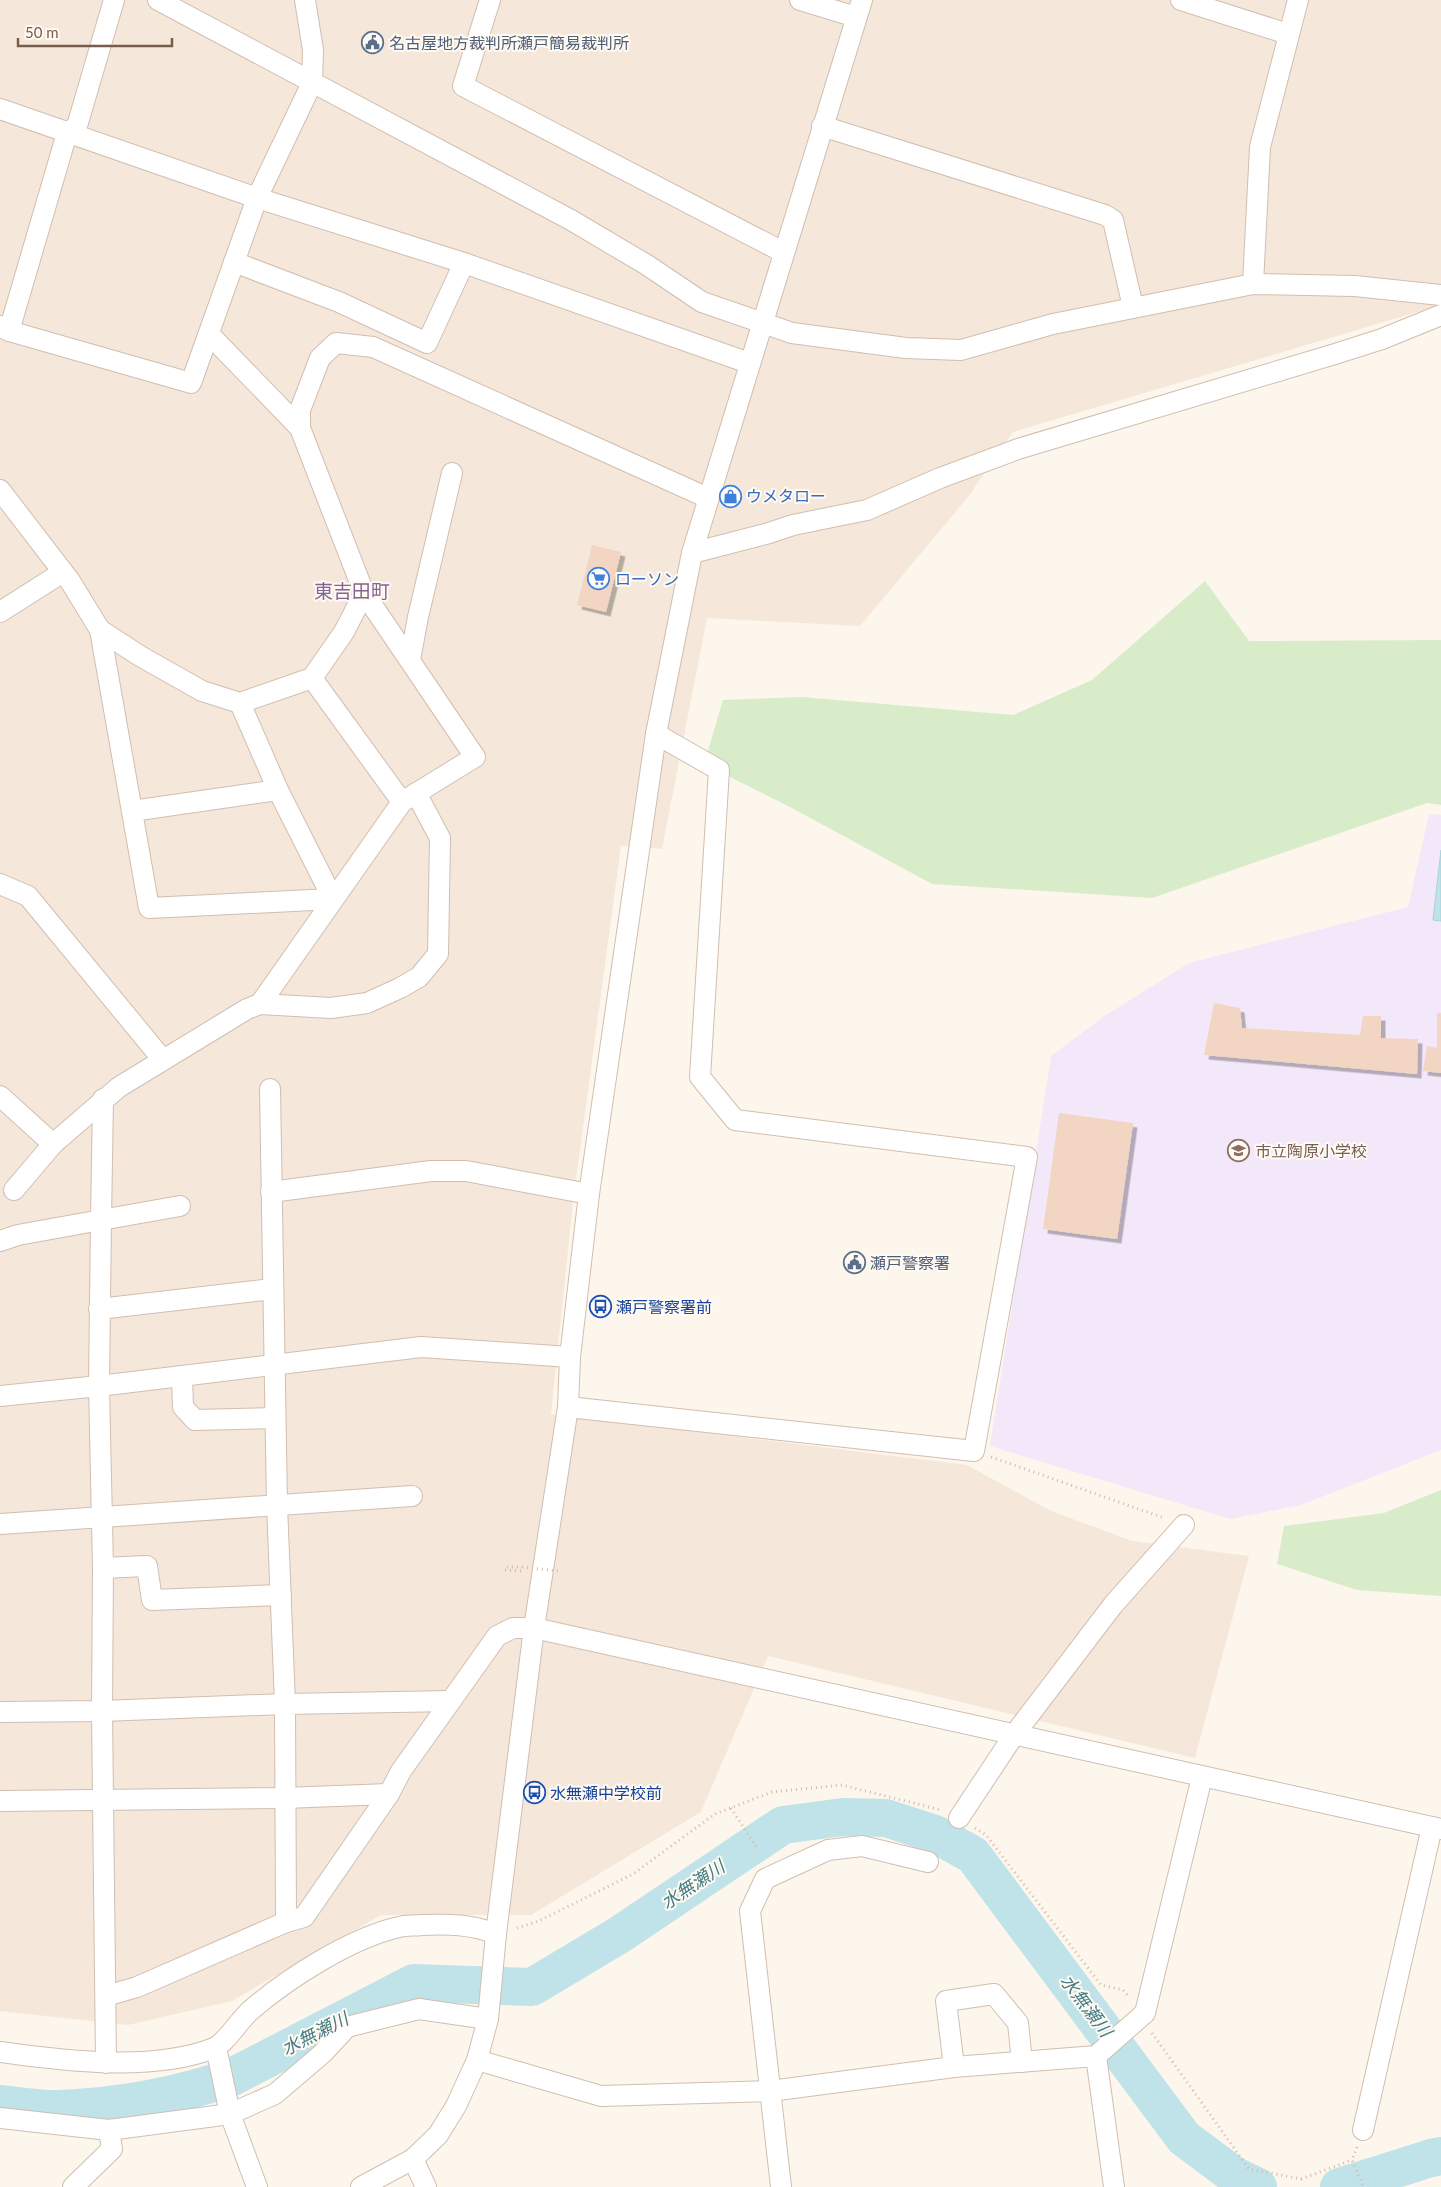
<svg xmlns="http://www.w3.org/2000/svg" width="1441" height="2187" viewBox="0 0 1441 2187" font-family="Lato,'Noto Sans JP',sans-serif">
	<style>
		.residential { fill: #f5e8da }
		.education { fill: #f3e8fa }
		.green { fill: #d8ecc9 }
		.water { fill: #bfe3e8; stroke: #a5d3da }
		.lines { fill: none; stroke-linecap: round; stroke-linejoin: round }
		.river { stroke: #bfe3e8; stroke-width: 38 }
		.building { fill: #f3d5c3; filter: url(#shadow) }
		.minor-casing { stroke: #d1beb0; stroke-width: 22 }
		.path { stroke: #d9b8a5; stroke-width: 3; stroke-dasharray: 1 4; stroke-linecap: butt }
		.minor { stroke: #fff; stroke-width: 20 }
		.path-bridge { stroke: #d9b8a5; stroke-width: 3; stroke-dasharray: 1 4; stroke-linecap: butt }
		.labels { text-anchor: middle; stroke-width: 4; stroke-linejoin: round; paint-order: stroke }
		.service-label { font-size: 16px; fill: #4e5e75; stroke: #fffaf3; text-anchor: start }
		.shop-label { font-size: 16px; fill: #366cbe; stroke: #fffaf3; text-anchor: start }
		.education-label { font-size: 16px; fill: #785e54; stroke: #fffaf3; text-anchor: start }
		.transit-label { font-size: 16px; fill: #164399; stroke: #fffaf3; text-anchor: start }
		.water-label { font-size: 18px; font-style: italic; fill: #437c86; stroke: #fffaf3 }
		.quarter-label { font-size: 19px; fill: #846695; stroke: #fffaf3 }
	</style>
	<defs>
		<filter id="shadow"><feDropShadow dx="4.5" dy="4.5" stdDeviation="0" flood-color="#0004"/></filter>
	</defs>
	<rect width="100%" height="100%" fill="#fdf6ec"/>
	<polygon class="residential" points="0,0 1441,0 1441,305 1013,432 968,497 860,626 707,618 662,849 621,846 573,1202 551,1414 967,1465 1051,1511 1132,1541 1249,1556 1195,1758 768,1656 701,1812 531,1915 381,1915 232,2001 128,2025 0,2011"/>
	<polygon class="education" points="1429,814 1441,815 1441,1450 1301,1505 1230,1519 990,1446 1051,1056 1106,1015 1189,963 1408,907"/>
	<g class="green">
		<polygon points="1205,581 1249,641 1441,640 1441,805 1427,803 1152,898 932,884 790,807 704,764 723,700 802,697 1013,715 1092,680"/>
		<polygon points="1441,1490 1441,1596 1357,1590 1277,1564 1284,1526 1384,1513"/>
	</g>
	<polygon class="water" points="1441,850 1441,921 1433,920"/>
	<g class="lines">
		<g class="river">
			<path d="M0 2104C19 2106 39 2109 58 2109 116 2107 177 2096 232 2077L414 1983 532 1987 619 1935 783 1825 843 1817 886 1818 935 1834 973 1855 1184 2138 1235 2176 1258 2187"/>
			<polyline points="1339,2187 1431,2158 1441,2156"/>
		</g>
	</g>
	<g class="building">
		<polygon points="592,545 621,552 606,612 577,605"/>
		<polygon points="1214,1003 1240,1008 1242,1028 1360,1035 1363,1016 1381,1016 1381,1038 1418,1039 1417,1074 1204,1055"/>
		<polygon points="1437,1013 1441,1013 1441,1073 1423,1071 1427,1046 1437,1048"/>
		<polygon points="1059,1113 1133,1123 1117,1239 1043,1229"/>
	</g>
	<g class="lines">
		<defs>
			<g id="minor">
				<polyline points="158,0 571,220 647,265 702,302 792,333 906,348 961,350 1053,324 1253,284 1355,286 1441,295"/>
				<polyline points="490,0 463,86 783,252"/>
				<polyline points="800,0 856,17"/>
				<polyline points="1181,0 1288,34"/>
				<polyline points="0,109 257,198 464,263 749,363"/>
				<polyline points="822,126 1105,215 1113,220 1133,307"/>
				<polyline points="234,262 339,302 427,343 464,263"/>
				<polyline points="1253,284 1260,147 1298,0"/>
				<polyline points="0,326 9,331 191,383 257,198 312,83 313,50 305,0"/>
				<polyline points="9,331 65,140 70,131 77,126 114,0"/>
				<polyline points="300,428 300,410 320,358 336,343 373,347 708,498"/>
				<polyline points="0,490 70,581 100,630 140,656 202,691 240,703 312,678 344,632 364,593"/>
				<polyline points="692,553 769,533 793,525 867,510 940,478 1018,449 1335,354 1382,339 1441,315"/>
				<polyline points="0,612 63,572"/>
				<polyline points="100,630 149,908 333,899"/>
				<polyline points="410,660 418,617 452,473"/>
				<polyline points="312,678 402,802"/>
				<polyline points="240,703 278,790 333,899"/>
				<polyline points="132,811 278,790"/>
				<polyline points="0,884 28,896 163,1060"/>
				<polyline points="260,1004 331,1008 367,1003 400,988 419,977 438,954 440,838 416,793"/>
				<polyline points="0,1096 53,1144 119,1087 247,1009 260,1004 402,802 475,757 364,593 300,428 209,334"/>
				<polyline points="103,1099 101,1220 180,1206"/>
				<polyline points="14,1190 53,1144"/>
				<polyline points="271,1192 431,1171 466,1171 589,1194"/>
				<polyline points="0,1241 18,1235 101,1220 99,1386 103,1568 102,1711 106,2063"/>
				<polyline points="99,1309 272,1289"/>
				<polyline points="182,1376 183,1407 195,1420 275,1418"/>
				<polyline points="0,1396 99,1386 421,1347 570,1357"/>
				<polyline points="568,1407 974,1451 1027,1157 735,1120 700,1077 719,770 656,734"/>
				<polyline points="0,1524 412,1496"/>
				<polyline points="103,1568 147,1566 152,1600 281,1595"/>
				<polyline points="0,1712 102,1711 285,1704 277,1505 270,1089"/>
				<polyline points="0,1801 284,1798 389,1794 401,1771 497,1636 513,1628 534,1628 1441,1829"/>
				<polyline points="959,1818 1014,1735 1113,1605 1184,1525"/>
				<polyline points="286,1922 304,1917 389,1794"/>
				<polyline points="106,1996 137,1987 286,1922 285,1704 451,1701"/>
				<polyline points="216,2047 230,2114 257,2187"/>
				<path d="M0 2052C64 2061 153 2072 214 2048 226 2043 240 2019 251 2010 288 1978 351 1938 399 1927 406 1925 414 1926 422 1925 448 1924 471 1924 496 1934"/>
				<polyline points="1096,2056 1114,2187"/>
				<polyline points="477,2060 601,2096 770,2091 954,2067 1096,2056 1145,2013 1202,1777"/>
				<polyline points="954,2067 946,2001 994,1994 1018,2023 1022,2062"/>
				<polyline points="0,2118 109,2130 230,2114 275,2094 323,2053 347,2027 419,2009 488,2019"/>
				<polyline points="1363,2130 1432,1827"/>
				<polyline points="413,2159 426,2187"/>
				<polyline points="73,2187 112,2149 109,2130"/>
				<polyline points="361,2187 413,2159 438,2135 456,2106 477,2060 488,2019 496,1934 534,1628 568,1407 570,1357 589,1194 656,734 692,553 862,0"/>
				<polyline points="781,2187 750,1911 765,1879 828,1850 862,1846 928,1862"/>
			</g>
		</defs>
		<use href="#minor" class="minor-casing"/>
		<g class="path">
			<polyline points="991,1457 1164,1518"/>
			<polyline points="521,1571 505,1570 506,1567 522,1567"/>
			<polyline points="731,1808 758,1850"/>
			<polyline points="975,1828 986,1835 1101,1985 1123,1990 1129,1997"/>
			<polyline points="517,1928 539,1921 633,1874 715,1814 772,1792 842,1785 941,1810"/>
			<polyline points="1152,2033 1249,2169 1301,2179 1352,2160"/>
			<polyline points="1357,2147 1352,2160 1364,2187"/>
		</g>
		<use href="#minor" class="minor"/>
		<polyline class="path-bridge" points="522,1567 558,1571"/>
	</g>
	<defs>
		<symbol id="civic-ring" viewBox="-11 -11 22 22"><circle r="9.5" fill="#fffaf3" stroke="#5c6f8a" stroke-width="1.5"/><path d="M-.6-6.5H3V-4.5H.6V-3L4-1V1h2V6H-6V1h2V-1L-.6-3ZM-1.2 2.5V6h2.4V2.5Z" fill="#5c6f8a"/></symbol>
		<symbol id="shop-ring" viewBox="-11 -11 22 22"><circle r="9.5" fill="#fffaf3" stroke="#3f7fe0" stroke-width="1.5"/><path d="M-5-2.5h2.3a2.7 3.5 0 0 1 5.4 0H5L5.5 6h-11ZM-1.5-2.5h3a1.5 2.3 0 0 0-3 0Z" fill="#3f7fe0"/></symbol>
		<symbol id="supermarket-ring" viewBox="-11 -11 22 22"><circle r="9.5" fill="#fffaf3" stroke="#3f7fe0" stroke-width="1.5"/><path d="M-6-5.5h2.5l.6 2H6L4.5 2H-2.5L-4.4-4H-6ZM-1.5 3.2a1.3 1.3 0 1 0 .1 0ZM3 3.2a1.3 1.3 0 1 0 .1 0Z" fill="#3f7fe0"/></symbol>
		<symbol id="school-ring" viewBox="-11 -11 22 22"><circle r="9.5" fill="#fffaf3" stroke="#8d6e63" stroke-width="1.5"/><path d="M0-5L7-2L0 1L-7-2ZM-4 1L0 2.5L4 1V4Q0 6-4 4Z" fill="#8d6e63"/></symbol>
		<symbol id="bus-ring" viewBox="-11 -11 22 22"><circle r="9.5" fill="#fffaf3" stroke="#1a4fb4" stroke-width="1.5"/><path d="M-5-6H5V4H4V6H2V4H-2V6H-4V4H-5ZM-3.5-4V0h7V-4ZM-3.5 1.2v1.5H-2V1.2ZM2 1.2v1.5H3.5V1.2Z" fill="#1a4fb4"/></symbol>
	</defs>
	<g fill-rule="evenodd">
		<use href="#civic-ring" x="360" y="30" width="25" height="25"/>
		<use href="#shop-ring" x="718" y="484" width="25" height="25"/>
		<use href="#supermarket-ring" x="586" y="566" width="25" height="25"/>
		<use href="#school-ring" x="1226" y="1138" width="25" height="25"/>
		<use href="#civic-ring" x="842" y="1250" width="25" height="25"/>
		<use href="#bus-ring" x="588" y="1294" width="25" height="25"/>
		<use href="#bus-ring" x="522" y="1780" width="25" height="25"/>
	</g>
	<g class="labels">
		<g class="service-label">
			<text x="389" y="49">名古屋地方裁判所瀬戸簡易裁判所</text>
			<text x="870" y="1269">瀬戸警察署</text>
		</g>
		<g class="shop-label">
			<text x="746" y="502">ウメタロー</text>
			<text x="615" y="585">ローソン</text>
		</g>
		<g class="education-label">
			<text x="1255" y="1157">市立陶原小学校</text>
		</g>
		<g class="transit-label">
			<text x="616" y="1313">瀬戸警察署前</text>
			<text x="550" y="1799">水無瀬中学校前</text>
		</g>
		<g class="water-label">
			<text transform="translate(693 1885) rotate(-34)" y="6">水無瀬川</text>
			<text transform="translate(1086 2006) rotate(53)" y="6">水無瀬川</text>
			<text transform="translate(315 2034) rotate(-27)" y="6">水無瀬川</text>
		</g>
		<g class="quarter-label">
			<text x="352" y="598">東吉田町</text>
		</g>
	</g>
	<path d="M18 38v8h154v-8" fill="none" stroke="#7a5c4d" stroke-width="2.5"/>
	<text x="25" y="38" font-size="15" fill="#7a5c4d" stroke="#fffaf3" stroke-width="4" paint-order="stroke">50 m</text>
</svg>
